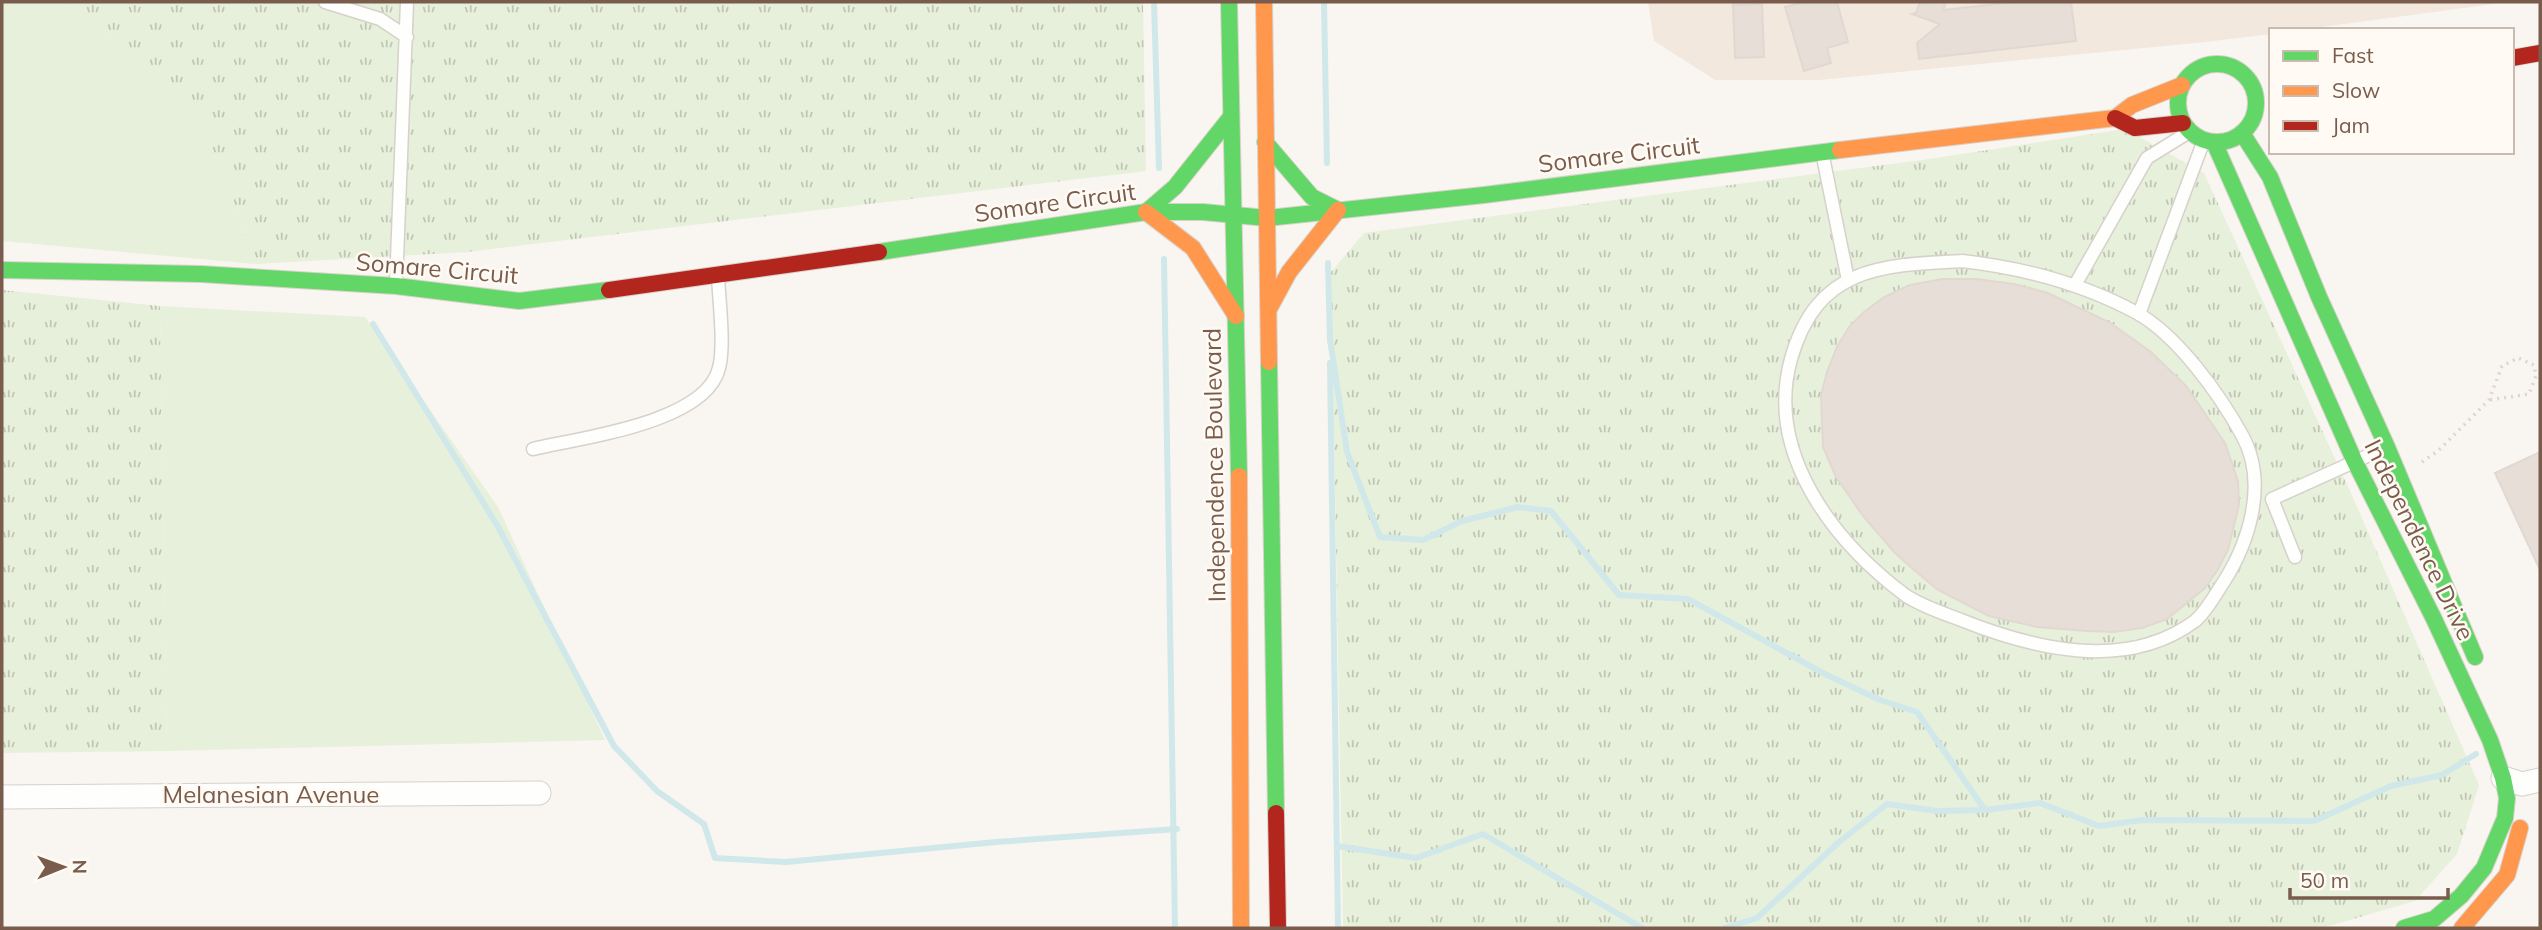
<svg xmlns="http://www.w3.org/2000/svg" width="2542" height="930" viewBox="0 0 2542 930" font-family="Mulish,sans-serif">
	<style>
		.residential { fill: #f2e8de }
		.grass { fill: url(#grass-tufts) }
		.garden { fill: #e7f0db }
		.lines { fill: none; stroke-linecap: round; stroke-linejoin: round }
		.stream { stroke: #d0e8ea; stroke-width: 6 }
		.building { fill: #e6ded7; stroke: #e2d8d2; stroke-width: 2 }
		.lane-casing { stroke: #d7d1cb; stroke-width: 15 }
		.street-casing { stroke: #d7d1cb; stroke-width: 25 }
		.fast-casing { stroke: #d9d2cb; stroke-width: 18 }
		.slow-casing { stroke: #d9d2cb; stroke-width: 18 }
		.jam-casing { stroke: #d9d2cb; stroke-width: 18 }
		.path { stroke: #dcd5d0; stroke-width: 3.5; stroke-dasharray: 2 5; stroke-linecap: butt }
		.lane { stroke: #fefefd; stroke-width: 12 }
		.street { stroke: #fefefd; stroke-width: 23 }
		.fast { stroke: #63d668; stroke-width: 16 }
		.slow { stroke: #ff974d; stroke-width: 16 }
		.jam { stroke: #b3261e; stroke-width: 16 }
		.labels { text-anchor: middle; stroke-width: 5; stroke-linejoin: round; paint-order: stroke }
		.street-label { font-size: 24px; fill: #7a5c4d; stroke: #fffaf3 }
	</style>
	<defs>
		<pattern id="grass-tufts" width="24" height="20" patternUnits="userSpaceOnUse" patternTransform="scale(1.75)"><rect width="24" height="20" fill="#e7f0db"/><path d="M3 7l-1-3M5 7V3M7 7l1-3M15 17l-1-3M17 17v-4M19 17l1-3" fill="none" stroke="#c0c6b4"/></pattern>
	</defs>
	<rect width="100%" height="100%" fill="#f9f5f0"/>
	<polygon class="residential" points="1648,2 2509,2 2299,30 2271,30 2271,34 2205,42 1819,80 1715,80 1654,41"/>
	<g class="grass">
		<polygon points="63,2 1143,2 1146,171 467,252 256,264 197,107"/>
		<polygon points="2125,129 2204,173 2354,500 2479,785 2457,854 2415,901 2322,928 1343,928 1331,272 1364,233 1922,160"/>
		<polygon points="2,290 160,306 167,751 2,753"/>
	</g>
	<g class="garden">
		<polygon points="2,2 63,2 197,107 256,264 2,241"/>
		<polygon points="160,306 365,317 498,507 605,740 167,751"/>
	</g>
	<g class="lines">
		<g class="stream">
			<polyline points="1154,2 1159,168"/>
			<polyline points="1324,2 1327,163"/>
			<polyline points="1164,259 1175,928"/>
			<polyline points="1328,263 1330,341"/>
			<polyline points="373,324 497,525 614,746 657,791 704,824 715,858 786,862 996,842 1177,829"/>
			<polyline points="1330,339 1347,452 1380,537 1423,540 1462,521 1518,507 1551,511 1619,595 1688,599 1827,675 1880,700 1917,712 1985,810"/>
			<polyline points="1330,363 1338,928"/>
			<polyline points="1337,846 1416,858 1483,834 1642,928"/>
			<polyline points="1725,928 1757,918 1839,842 1887,804 1937,811 1985,810 2040,803 2099,826 2143,820 2314,821 2391,786 2442,775 2476,754"/>
		</g>
	</g>
	<g class="building">
		<polygon points="1804,2 1837,2 1848,42 1827,48 1831,63 1804,71 1785,7"/>
		<polygon points="1920,2 1946,2 1943,10 2015,2 2071,2 2076,41 1919,59 1917,43 1940,24 1912,14 1916,13"/>
		<polygon points="1762,4 1764,57 1735,58 1733,5"/>
		<polygon points="1942,279 1977,279 2014,284 2048,293 2109,322 2151,352 2186,386 2225,443 2238,481 2239,505 2228,550 2217,571 2204,589 2167,619 2142,628 2114,632 2087,631 2037,627 1989,616 1938,590 1914,570 1894,552 1863,516 1836,477 1823,447 1821,395 1827,372 1837,347 1849,327 1864,312 1884,297 1910,285"/>
		<polygon points="2540,452 2540,570 2495,473"/>
	</g>
	<g class="lines">
		<defs>
			<g id="lane">
				<polyline points="325,2 380,19 407,37"/>
				<polyline points="1822,152 1848,280"/>
				<path d="M1962 261C2024 268 2082 283 2137 313 2178 336 2220 395 2242 435 2268 482 2250 541 2223 583 2215 595 2206 612 2195 621 2126 672 2034 649 1961 620 1943 613 1921 606 1905 595 1833 541 1765 453 1791 359 1817 267 1880 265 1962 261Z"/>
				<polyline points="396,285 407,2"/>
				<polyline points="2075,285 2147,158 2189,132"/>
				<polyline points="2139,314 2204,140"/>
				<path d="M533 449C579 438 706 423 719 368 725 346 719 300 718 276"/>
				<polyline points="2295,557 2272,499 2387,447"/>
			</g>
			<g id="street">
				<polyline points="2503,778 2522,784 2540,780"/>
				<polyline points="2,797 539,793"/>
			</g>
			<g id="fast">
				<polyline points="1229,2 1239,476"/>
				<circle cx="2217" cy="103" r="39"/>
				<polyline points="2242,133 2270,177 2319,297 2387,447 2475,657"/>
				<polyline points="1265,142 1312,197 1338,210"/>
				<polyline points="2214,142 2354,460 2434,619 2490,740 2503,778 2507,798 2505,818 2484,868 2461,896 2434,919 2404,928"/>
				<polyline points="1146,212 1175,187 1230,118"/>
				<polyline points="879,252 1146,212 1203,212 1267,218 1484,195 1840,150"/>
				<polyline points="2,270 201,274 396,286 519,301 609,290"/>
				<polyline points="1269,362 1276,813"/>
			</g>
			<g id="slow">
				<polyline points="1264,2 1269,362"/>
				<polyline points="1840,150 2115,118 2132,105 2182,85"/>
				<polyline points="1146,212 1193,248 1236,316"/>
				<polyline points="1269,309 1289,272 1338,210"/>
				<polyline points="1239,476 1241,928"/>
				<polyline points="2462,928 2507,875 2520,828"/>
			</g>
			<g id="jam">
				<polyline points="2512,58 2540,53"/>
				<polyline points="2115,118 2135,128 2183,123"/>
				<polyline points="609,290 879,252"/>
				<polyline points="1276,813 1278,928"/>
			</g>
		</defs>
		<use href="#lane" class="lane-casing"/>
		<use href="#street" class="street-casing"/>
		<use href="#fast" class="fast-casing"/>
		<use href="#slow" class="slow-casing"/>
		<use href="#jam" class="jam-casing"/>
		<polyline class="path" points="2422,462 2438,451 2489,400 2502,366 2518,358 2534,365 2536,376 2529,394 2489,400"/>
		<use href="#lane" class="lane"/>
		<use href="#street" class="street"/>
		<use href="#fast" class="fast"/>
		<use href="#slow" class="slow"/>
		<use href="#jam" class="jam"/>
	</g>
	<g class="labels">
		<g class="street-label">
			<text transform="translate(1619 155) rotate(-7)" y="8">Somare Circuit</text>
			<text transform="translate(1055 203) rotate(-8)" y="8">Somare Circuit</text>
			<text transform="translate(437 269) rotate(5)" y="8">Somare Circuit</text>
			<text transform="translate(1215 465) rotate(-91)" y="8">Independence Boulevard</text>
			<text transform="translate(2419 540) rotate(64)" y="8">Independence Drive</text>
			<text x="271" y="803">Melanesian Avenue</text>
		</g>
	</g>
	<rect width="2542" height="930" fill="none" stroke="#7a5c4d" stroke-width="7"/>
	<rect x="2269" y="28" width="245" height="126" fill="#fffaf3" stroke="#cabbb1" stroke-width="2"/>
	<rect x="2283" y="51" width="35" height="10" fill="#63d668" stroke="#cabbb1" stroke-width="2"/>
	<text x="2332" y="63" font-size="21" fill="#7a5c4d">Fast</text>
	<rect x="2283" y="86" width="35" height="10" fill="#ff974d" stroke="#cabbb1" stroke-width="2"/>
	<text x="2332" y="98" font-size="21" fill="#7a5c4d">Slow</text>
	<rect x="2283" y="121" width="35" height="10" fill="#b3261e" stroke="#cabbb1" stroke-width="2"/>
	<text x="2332" y="133" font-size="21" fill="#7a5c4d">Jam</text>
	<g transform="translate(63 867) rotate(89)" stroke="#fffaf3" stroke-width="5" paint-order="stroke">
	<path d="M0-5L12 26L0 18L-12 26Z" fill="#7a5c4d"/>
	<text y="-10" font-size="19" font-weight="bold" text-anchor="middle" fill="#7a5c4d">N</text>
	</g>
	<path d="M2290 888v10h158v-10" fill="none" stroke="#7a5c4d" stroke-width="3.5"/>
	<text x="2300" y="888" font-size="21" fill="#7a5c4d" stroke="#fffaf3" stroke-width="5" paint-order="stroke">50 m</text>
</svg>
